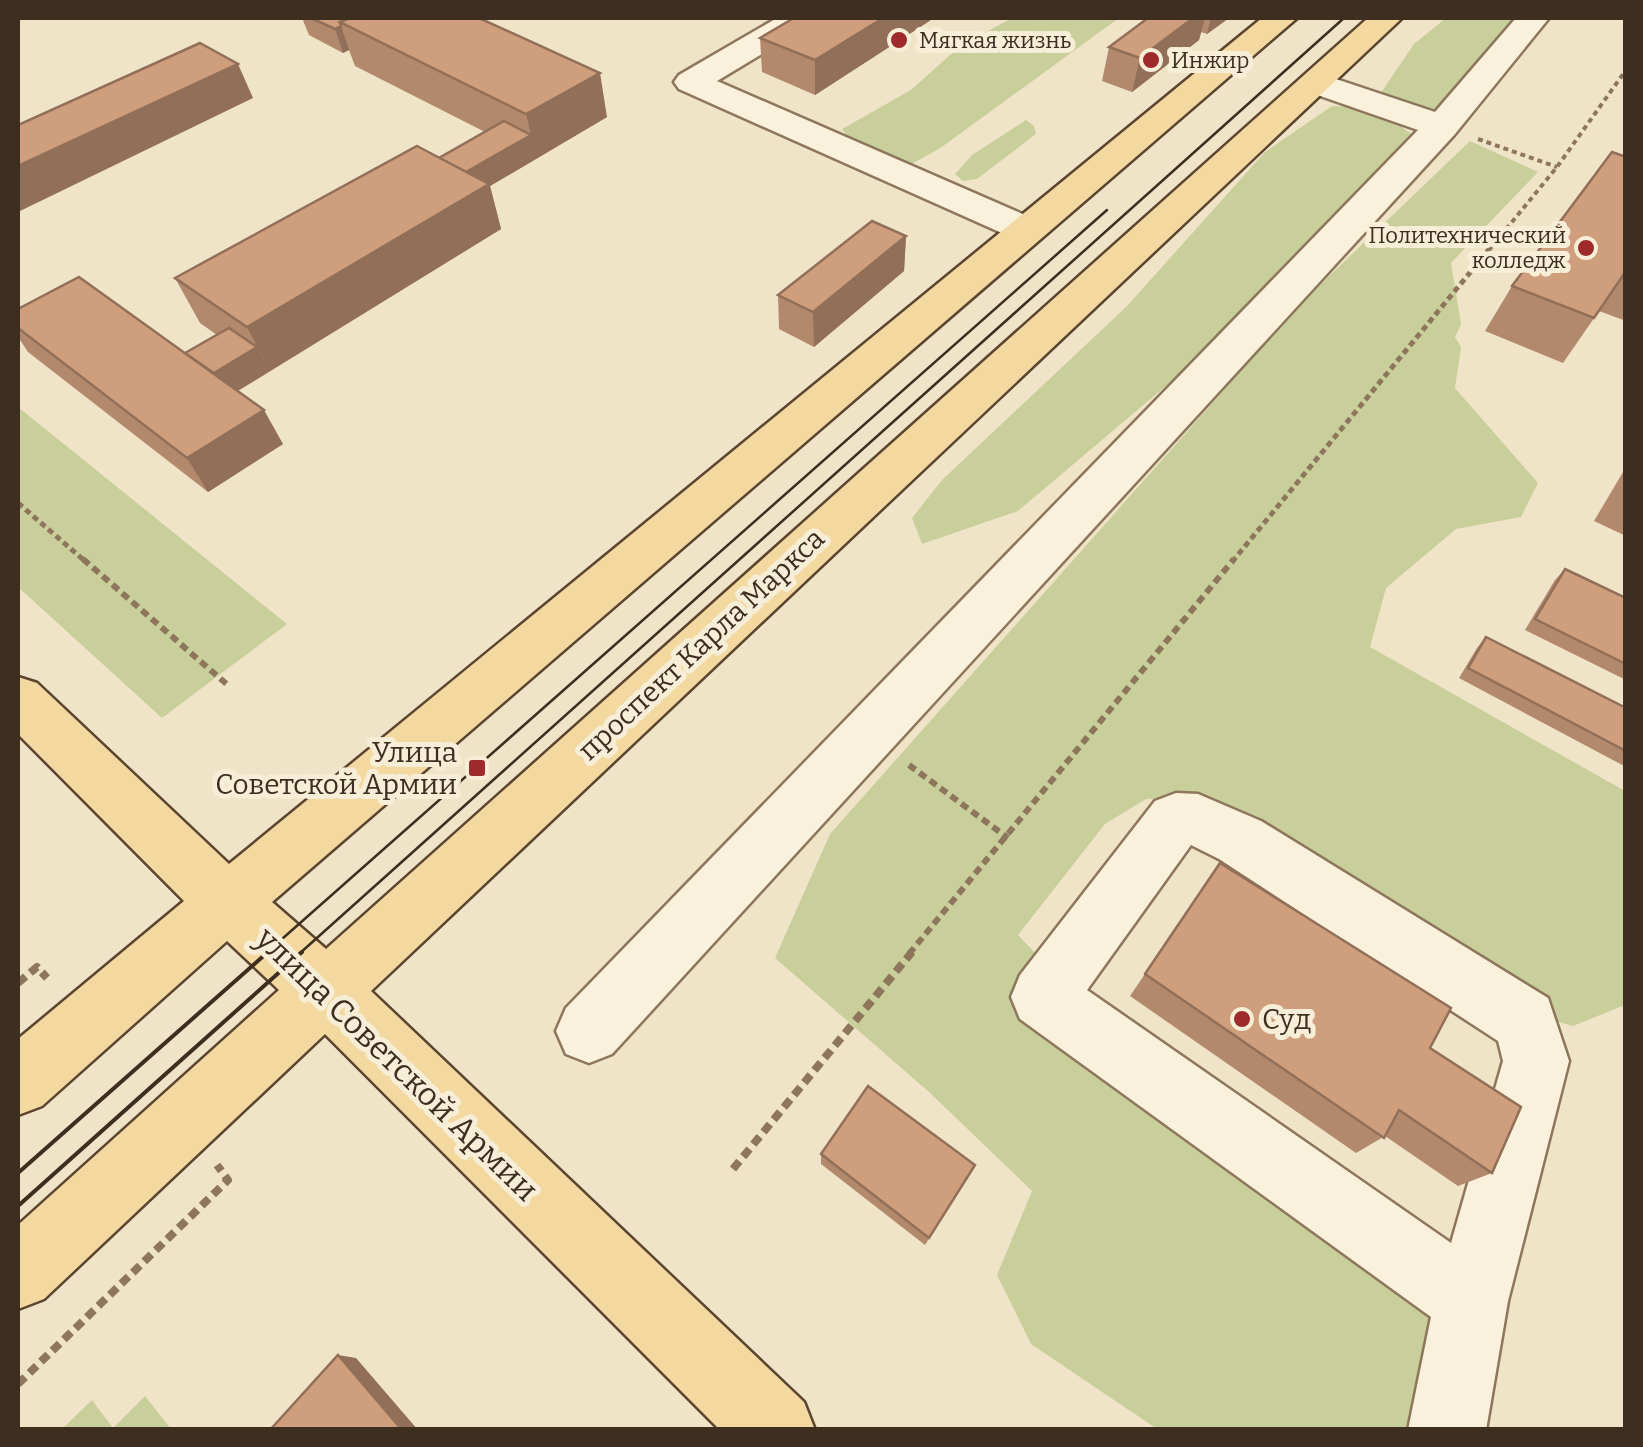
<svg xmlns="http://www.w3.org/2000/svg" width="1643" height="1447" viewBox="0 0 1643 1447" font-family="Bitter,serif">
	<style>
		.green { fill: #c9cf9b }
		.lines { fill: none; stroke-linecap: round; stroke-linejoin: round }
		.minor-casing { stroke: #8d765c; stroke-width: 5 }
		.major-casing { stroke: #5b4430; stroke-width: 5 }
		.path-far3 { stroke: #8d765c; stroke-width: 4; stroke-dasharray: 5 4; stroke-linecap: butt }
		.path-far2 { stroke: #8d765c; stroke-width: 5; stroke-dasharray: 6 4; stroke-linecap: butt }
		.path-far1 { stroke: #8d765c; stroke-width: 6; stroke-dasharray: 8 5; stroke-linecap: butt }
		.path { stroke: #8d765c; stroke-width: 8; stroke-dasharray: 10 6; stroke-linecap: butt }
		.minor { fill: #faf1dc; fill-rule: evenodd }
		.major { fill: #f3d9a0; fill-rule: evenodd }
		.tram-far1 { stroke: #3d2e20; stroke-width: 2.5 }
		.tram { stroke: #3d2e20; stroke-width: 4 }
		.wall { fill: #b2896c }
		.shaded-wall { fill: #916f58 }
		.building { fill: #cf9f7d; stroke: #916f58; stroke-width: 2.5 }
		.poi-dot { fill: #9e2a2b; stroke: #f7eed8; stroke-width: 4 }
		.labels { text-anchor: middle; stroke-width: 10; stroke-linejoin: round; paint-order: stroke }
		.far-poi-label { font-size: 22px; fill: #3d2e20; stroke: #f7eed8; text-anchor: start }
		.street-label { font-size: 28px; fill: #3d2e20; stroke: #f7eed8 }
		.poi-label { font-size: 28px; fill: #3d2e20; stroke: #f7eed8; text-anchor: end }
		.near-street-label { font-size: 32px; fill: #3d2e20; stroke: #f7eed8 }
	</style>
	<rect width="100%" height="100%" fill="#f0e4c8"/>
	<g class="green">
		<polygon points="1012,18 1119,18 939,149 906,167 858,152 842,129 911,90 960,46"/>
		<polygon points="1446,18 1523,18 1441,110 1416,113 1378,97 1414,44"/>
		<path d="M1332 106C1365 107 1389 115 1415 137L1225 336 1018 511 922 544 912 518 942 480 1127 306 1265 152Z"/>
		<polygon points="1026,120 1034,126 1036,134 977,179 963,181 955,174 972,155"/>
		<polygon points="1470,141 1538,172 1451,263 1461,324 1455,337 1461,347 1455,388 1538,483 1521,517 1456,529 1386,588 1370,647 1625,791 1625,1005 1573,1026 1541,1017 1214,798 1146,799 1105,824 1018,935 1071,991 1427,1288 1479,1429 1157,1429 1031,1344 997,1275 1032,1191 929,1092 775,958 830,834 1303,301"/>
		<polygon points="18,407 287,624 162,718 18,587"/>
		<polygon points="145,1396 171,1429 62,1429 92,1400 113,1428"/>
	</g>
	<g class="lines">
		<defs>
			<g id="minor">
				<polygon points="777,18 815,18 810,25 717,81 1041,222 1046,230 1041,238 1027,242 1013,238 679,89 674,82 679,75"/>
				<polygon points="1516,18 1549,18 1455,134 612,1054 589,1063 566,1054 556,1031 566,1008 1418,130 1306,91 1301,84 1306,77 1318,74 1330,77 1435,112"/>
				<path d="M1176 793 1198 794 1261 821 1548 998 1569 1061 1508 1301 1486 1430H1408L1431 1317 1020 1019 1011 997 1020 975 1155 801ZM1191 845 1219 859 1498 1041 1503 1061 1451 1243 1087 990Z"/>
			</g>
			<polygon id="major" points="1262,18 1297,18 272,902 326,949 1368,18 1402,18 371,991 804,1402 815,1430 720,1430 325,1034 44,1299 18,1309 18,1225 279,990 227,941 42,1106 18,1115 18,1039 184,901 18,734 18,677 37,683 229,864"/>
		</defs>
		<use href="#minor" class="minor-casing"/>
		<use href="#major" class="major-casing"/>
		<g class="path-far3">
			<polyline points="1478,139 1557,167"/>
			<polyline points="1489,250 1557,167 1626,70"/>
		</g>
		<g class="path-far2">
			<polyline points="18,503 86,562"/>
			<polyline points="1232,562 1491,247"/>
		</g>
		<g class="path-far1">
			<polyline points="83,559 230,687"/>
			<polyline points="909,765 1008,838"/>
			<polyline points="909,954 1234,559"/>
		</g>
		<g class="path">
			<polyline points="18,983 37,967 47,978"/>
			<polyline points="733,1169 912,952"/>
			<polyline points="18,1384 228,1180 217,1165"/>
		</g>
		<use href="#minor" class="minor"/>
		<use href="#major" class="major"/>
		<g class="tram-far1">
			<polyline points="265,954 1107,210"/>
			<polyline points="299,954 1344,18"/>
		</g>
		<g class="tram">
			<polyline points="18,1173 268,952"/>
			<polyline points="18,1206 302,952"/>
		</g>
	</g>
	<g class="wall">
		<polygon points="302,18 479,18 607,117 490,186 501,229 238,391 283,444 208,492 28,352 18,337 18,309 185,353 217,335 200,323 175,278 439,158 485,132 355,66 349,50 343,53 309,35"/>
		<polygon points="794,18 934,18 815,95 762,72 760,38"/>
		<polygon points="1148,18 1229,18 1207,34 1201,32 1199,40 1132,92 1102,81 1109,47"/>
		<polygon points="1626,157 1626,321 1599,311 1563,363 1485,331 1512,286"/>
		<polygon points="906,236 904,271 814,347 779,329 778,295"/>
		<polygon points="1626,467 1626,536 1594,521"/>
		<polygon points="1565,569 1626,598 1626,680 1525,630 1555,580"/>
		<polygon points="1486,637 1626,708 1626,767 1459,678 1477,648"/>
		<polygon points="1220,863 1430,1048 1492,1173 1458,1186 1385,1136 1356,1153 1130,996"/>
		<polygon points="821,1154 975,1165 925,1245 821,1164"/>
	</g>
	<g class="shaded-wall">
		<polygon points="883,18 934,18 815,95 815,60"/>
		<polygon points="1193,18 1205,18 1199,40 1132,92 1140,58"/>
		<polygon points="1211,18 1229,18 1207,34"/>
		<polygon points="341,26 349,50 343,53 335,29"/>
		<polygon points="238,64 253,98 18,212 18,166"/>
		<polygon points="600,73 607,117 490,186 501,229 270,371 247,327 450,181 531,135 526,114"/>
		<polygon points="906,236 904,271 814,347 813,312"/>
		<polygon points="257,347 270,371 222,400 209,376"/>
		<polygon points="264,410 283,444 208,492 187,458"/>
		<polygon points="338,1355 356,1358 418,1430 402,1430"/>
	</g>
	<g class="building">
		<polygon points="311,18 350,18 340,22 341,26 335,29"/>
		<polygon points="350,18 479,18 600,73 526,114 340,22"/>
		<polygon points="794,18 883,18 815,60 760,38"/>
		<polygon points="1148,18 1193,18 1140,58 1109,47"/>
		<polygon points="200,43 238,64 18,166 18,125"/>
		<polygon points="504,121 531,135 466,172 439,158"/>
		<polygon points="417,146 489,184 247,327 175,278"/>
		<polygon points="1612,152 1626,157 1626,271 1594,318 1512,286"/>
		<polygon points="872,221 906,236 813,312 778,295"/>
		<polygon points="79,277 264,410 187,458 18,328 18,309"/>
		<polygon points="229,328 257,347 214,373 185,353"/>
		<polygon points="1565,569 1626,598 1626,664 1535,619"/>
		<polygon points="1486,637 1626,708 1626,751 1468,668"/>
		<polygon points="1220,863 1451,1008 1430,1048 1521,1107 1492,1173 1399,1110 1384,1138 1145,974"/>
		<polygon points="868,1086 975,1165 929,1238 821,1154"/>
		<polygon points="338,1355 402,1430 270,1430"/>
	</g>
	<g class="poi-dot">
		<circle cx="899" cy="40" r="10"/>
		<circle cx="1151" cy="60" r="10"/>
		<circle cx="1586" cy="248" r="10"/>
		<rect x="467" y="758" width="20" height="20" rx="5"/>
		<circle cx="1242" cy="1019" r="10"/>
	</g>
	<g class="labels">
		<g class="far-poi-label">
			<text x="919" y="48">Мягкая жизнь</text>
			<text x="1171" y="68">Инжир</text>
			<text x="1566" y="243" text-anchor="end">Политехнический<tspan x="1566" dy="25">колледж</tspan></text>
		</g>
		<g class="street-label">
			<text transform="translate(701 644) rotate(-43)" y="10">проспект Карла Маркса</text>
		</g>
		<g class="poi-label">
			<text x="457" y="762">Улица<tspan x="457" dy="32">Советской Армии</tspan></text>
			<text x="1262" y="1029" text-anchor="start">Суд</text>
		</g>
		<g class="near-street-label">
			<text transform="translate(397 1064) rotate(44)" y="11">улица Советской Армии</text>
		</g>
	</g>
	<rect width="1643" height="1447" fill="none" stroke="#3d2e20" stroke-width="40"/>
</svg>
